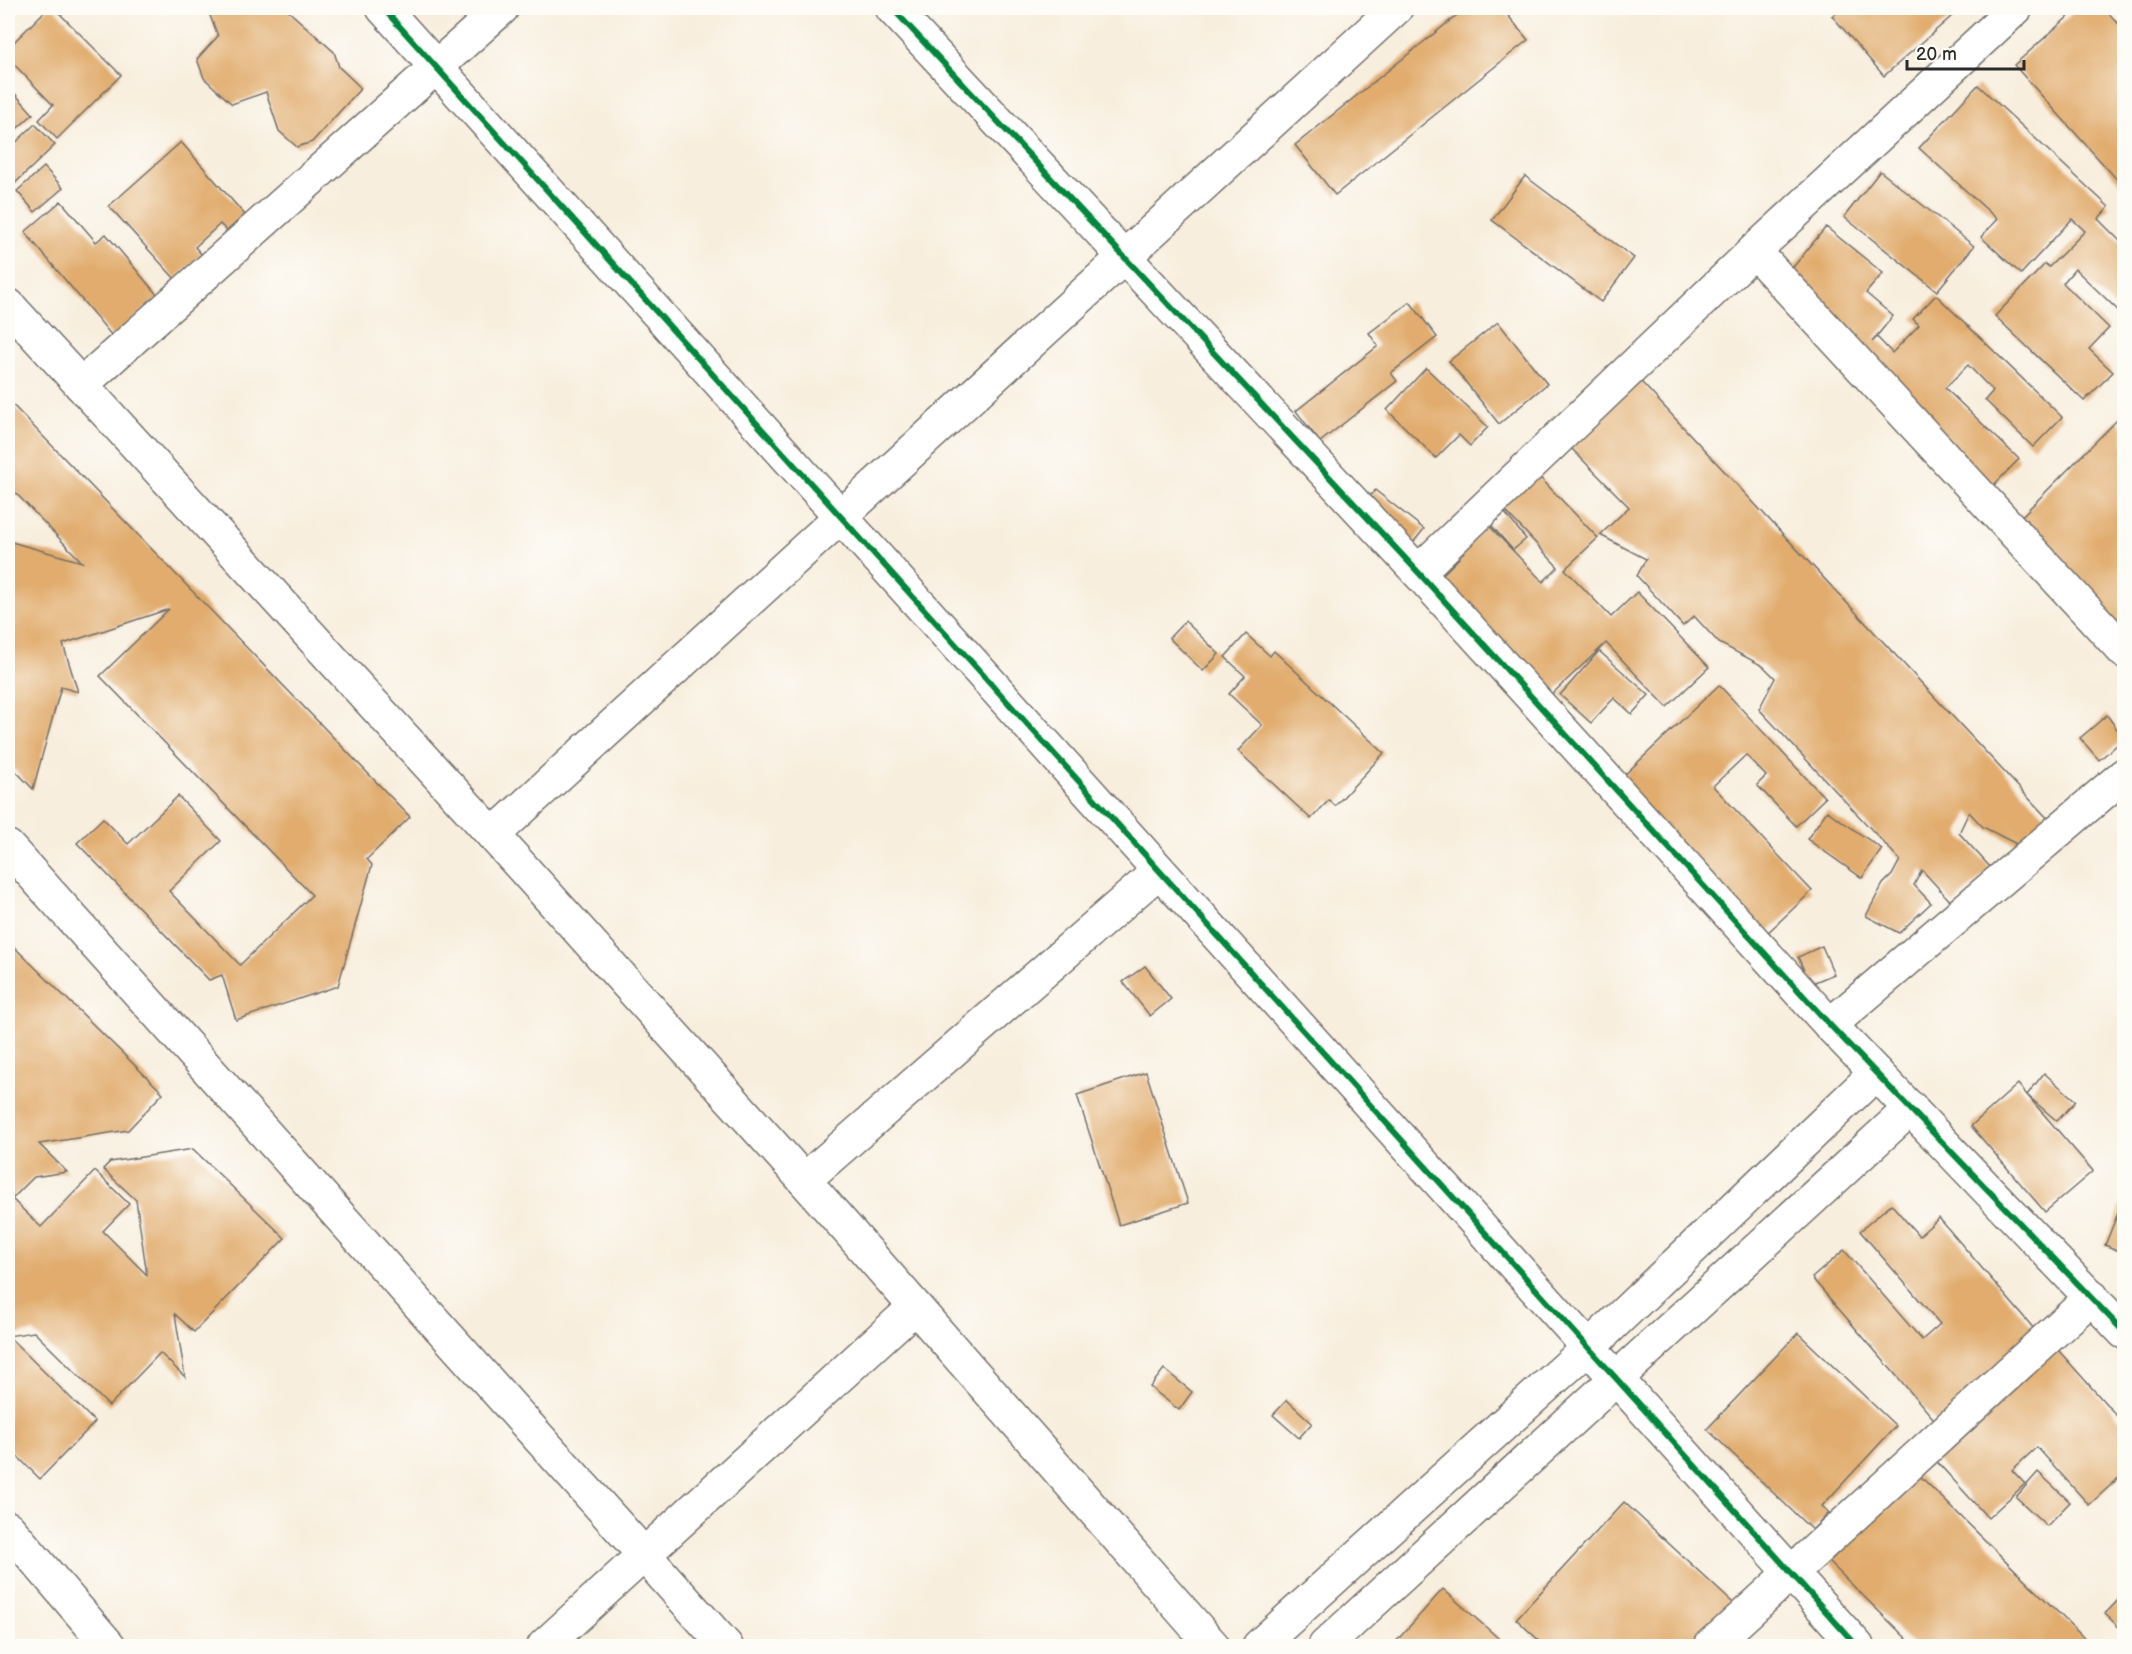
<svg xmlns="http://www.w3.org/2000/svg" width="2132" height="1654" viewBox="0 0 2132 1654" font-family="'Balsamiq Sans',sans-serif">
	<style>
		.building { fill: #e1ac6d }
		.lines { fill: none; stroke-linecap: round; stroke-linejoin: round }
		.minor-casing { stroke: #736f6a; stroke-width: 36 }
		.tertiary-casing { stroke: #736f6a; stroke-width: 36 }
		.minor { stroke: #fff; stroke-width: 33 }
		.tertiary { stroke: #fff; stroke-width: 33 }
		.cycleway-casing { stroke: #fdfcf7; stroke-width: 10 }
		.cycleway { stroke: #00873e; stroke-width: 6 }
	</style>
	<rect width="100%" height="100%" fill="#fdfcf7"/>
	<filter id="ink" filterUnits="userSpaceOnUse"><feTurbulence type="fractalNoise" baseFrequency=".0167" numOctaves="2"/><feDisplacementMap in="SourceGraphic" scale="12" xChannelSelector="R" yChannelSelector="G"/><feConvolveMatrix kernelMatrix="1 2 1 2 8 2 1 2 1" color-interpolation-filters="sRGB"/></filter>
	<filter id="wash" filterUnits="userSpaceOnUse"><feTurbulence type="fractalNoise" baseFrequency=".008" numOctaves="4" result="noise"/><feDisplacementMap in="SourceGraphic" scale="24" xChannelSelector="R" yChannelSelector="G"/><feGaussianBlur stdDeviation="1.35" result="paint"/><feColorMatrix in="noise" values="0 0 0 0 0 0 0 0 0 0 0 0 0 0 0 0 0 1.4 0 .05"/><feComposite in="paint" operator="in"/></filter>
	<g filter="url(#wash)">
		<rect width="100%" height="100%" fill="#f8eede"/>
		<g id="blocks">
			<g class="building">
				<polygon points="48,8 54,8 121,75 57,139 39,120 53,105 8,58 8,48"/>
				<polygon points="203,8 285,8 334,52 339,67 361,88 312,142 297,147 279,131 266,92 232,104 204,78 197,59 218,36 209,13"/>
				<polygon points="1466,8 1502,8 1528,40 1335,195 1295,145"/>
				<polygon points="1843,8 1961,8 1884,76 1832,16"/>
				<polygon points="2078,8 2104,8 2124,30 2124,181 2121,184 2014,65"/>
				<polygon points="1978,85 2109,207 2098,219 2124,245 2124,316 2075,269 2063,283 2109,328 2089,349 2113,372 2084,401 1995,316 2045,264 2049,267 2085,231 2072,219 2021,274 1981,237 1997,219 1919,148"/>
				<polygon points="8,86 33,114 8,137"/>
				<polygon points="35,124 55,145 8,190 8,150"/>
				<polygon points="181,142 245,215 227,231 220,224 195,247 202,255 175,279 109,206"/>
				<polygon points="44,167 63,188 35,212 17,191"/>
				<polygon points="1880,171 1974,246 1937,291 1844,217"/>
				<polygon points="1525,176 1634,258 1601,302 1492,220"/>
				<polygon points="61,201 96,242 106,234 159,297 113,337 25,232"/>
				<polygon points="1826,227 1883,273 1866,293 1893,316 1872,342 1877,337 1892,353 1919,325 1913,319 1936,295 2062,417 2033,447 1985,400 1993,391 1968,365 1945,388 2019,459 1991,488 1772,293"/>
				<polygon points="1410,302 1437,337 1391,373 1397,381 1320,442 1296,411 1378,346 1369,333"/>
				<polygon points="1498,322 1547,384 1499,424 1449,361"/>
				<polygon points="1426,368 1488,427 1470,446 1459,435 1436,458 1387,410"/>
				<polygon points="1631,371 2050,821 2022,847 1983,827 1969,812 1959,833 1991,868 1953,904 1922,870 1914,885 1931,903 1899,933 1866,916 1883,884 1892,875 1900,860 1759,709 1775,678 1763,666 1719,643 1694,616 1683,626 1637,576 1646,559 1600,535 1629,507 1570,447"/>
				<polygon points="8,400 410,817 367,859 372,865 338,986 236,1020 222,975 209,980 77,843 103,818 128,844 178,796 221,841 169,891 240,965 312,895 100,676 169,609 63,644 78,692 61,687 33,789 8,763 8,541 82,562 8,485"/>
				<polygon points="2117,420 2124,428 2124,654 2006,532"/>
				<polygon points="1532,469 1598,538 1565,569 1611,617 1637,592 1709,667 1667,707 1606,643 1552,694 1440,577 1460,557 1443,540 1474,510 1543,582 1558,567 1497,502"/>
				<polygon points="1375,490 1424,529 1403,555 1354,516"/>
				<polygon points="1505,513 1526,539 1513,550 1491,525"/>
				<polygon points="1185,621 1219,654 1203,671 1169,638"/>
				<polygon points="1246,634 1270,656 1274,651 1384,753 1335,806 1329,800 1311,819 1238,751 1262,725 1229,694 1245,676 1225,657"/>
				<polygon points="1599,651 1649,695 1632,714 1614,698 1591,723 1560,695"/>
				<polygon points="1719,685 1825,798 1796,826 1757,785 1766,776 1746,755 1713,786 1812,891 1761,939 1615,784"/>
				<polygon points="2107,715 2124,739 2099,760 2080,738"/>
				<polygon points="1827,811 1882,849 1862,878 1807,839"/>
				<polygon points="8,941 163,1093 128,1130 39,1144 67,1172 34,1177 12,1199 41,1227 95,1171 129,1204 103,1231 147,1275 136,1200 103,1169 110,1162 193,1149 285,1238 194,1332 175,1314 185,1377 160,1353 109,1406 34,1332 8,1336"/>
				<polygon points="1822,946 1834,974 1810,984 1798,957"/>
				<polygon points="1145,966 1171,999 1150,1016 1123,982"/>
				<polygon points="1146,1072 1188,1203 1119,1225 1077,1095"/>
				<polygon points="2044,1073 2076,1101 2057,1121 2027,1095 2093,1171 2045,1212 1971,1126 2018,1084 2027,1095"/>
				<polygon points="2124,1198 2124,1253 2105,1245"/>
				<polygon points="1891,1204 1919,1236 1939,1218 2041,1337 1939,1425 1812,1278 1844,1250 1922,1340 1940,1324 1860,1231"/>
				<polygon points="1798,1333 1896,1426 1822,1506 1829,1513 1812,1530 1707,1429"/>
				<polygon points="8,1336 95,1422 40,1479 8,1447"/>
				<polygon points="2051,1342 2124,1424 2124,1473 2089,1505 2037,1447 2012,1470 2025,1484 1988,1518 1929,1453"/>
				<polygon points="1164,1369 1192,1392 1179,1410 1150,1387"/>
				<polygon points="1287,1400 1312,1423 1299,1438 1273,1415"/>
				<polygon points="2038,1472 2070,1502 2047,1526 2016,1497"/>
				<polygon points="1917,1473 2092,1646 1914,1646 1829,1562"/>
				<polygon points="1624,1502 1733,1603 1693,1646 1545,1646 1516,1619"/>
				<polygon points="1443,1589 1507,1646 1392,1646"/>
				<polygon points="2124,1594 2124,1632 2105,1614"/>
			</g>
		</g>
	</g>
	<g filter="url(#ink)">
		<use href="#blocks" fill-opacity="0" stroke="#736f6a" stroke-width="1.5"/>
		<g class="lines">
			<defs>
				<g id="minor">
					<polyline points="383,8 1857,1646"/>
					<polyline points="892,8 1418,572 1830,1025 2124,1332"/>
					<polyline points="1754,251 2124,651"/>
					<polyline points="8,305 493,835 804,1180 1213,1646"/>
					<polyline points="81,385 502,8"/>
					<polyline points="1418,572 1754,251 2016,8"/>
					<polyline points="493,835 1396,8"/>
					<polyline points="8,847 726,1646"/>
					<polyline points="1830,1025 2124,775"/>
					<polyline points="804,1180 1159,871"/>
					<polyline points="8,1528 109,1646"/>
					<polyline points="544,1646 915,1307"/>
					<polyline points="1711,1646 2092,1297"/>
				</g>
				<g id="tertiary">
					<polyline points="1259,1646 1588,1348 1876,1073"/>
					<polyline points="1325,1646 1911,1108"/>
				</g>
			</defs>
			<use href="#minor" class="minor-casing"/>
			<use href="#tertiary" class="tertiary-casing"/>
			<use href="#minor" class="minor"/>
			<use href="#tertiary" class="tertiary"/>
			<defs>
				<g id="cycleway">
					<polyline points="383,8 1857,1646"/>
					<polyline points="892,8 1418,572 1830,1025 2124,1332"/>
				</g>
			</defs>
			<use href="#cycleway" class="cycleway-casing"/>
			<use href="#cycleway" class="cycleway"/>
		</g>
	</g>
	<rect width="2132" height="1654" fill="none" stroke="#fdfcf7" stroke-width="30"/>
	<path d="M1907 60v9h117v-9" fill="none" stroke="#2b2b2b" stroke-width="3"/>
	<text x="1916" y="60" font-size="18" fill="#2b2b2b" stroke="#fdfcf7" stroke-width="4.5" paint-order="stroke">20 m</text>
</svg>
